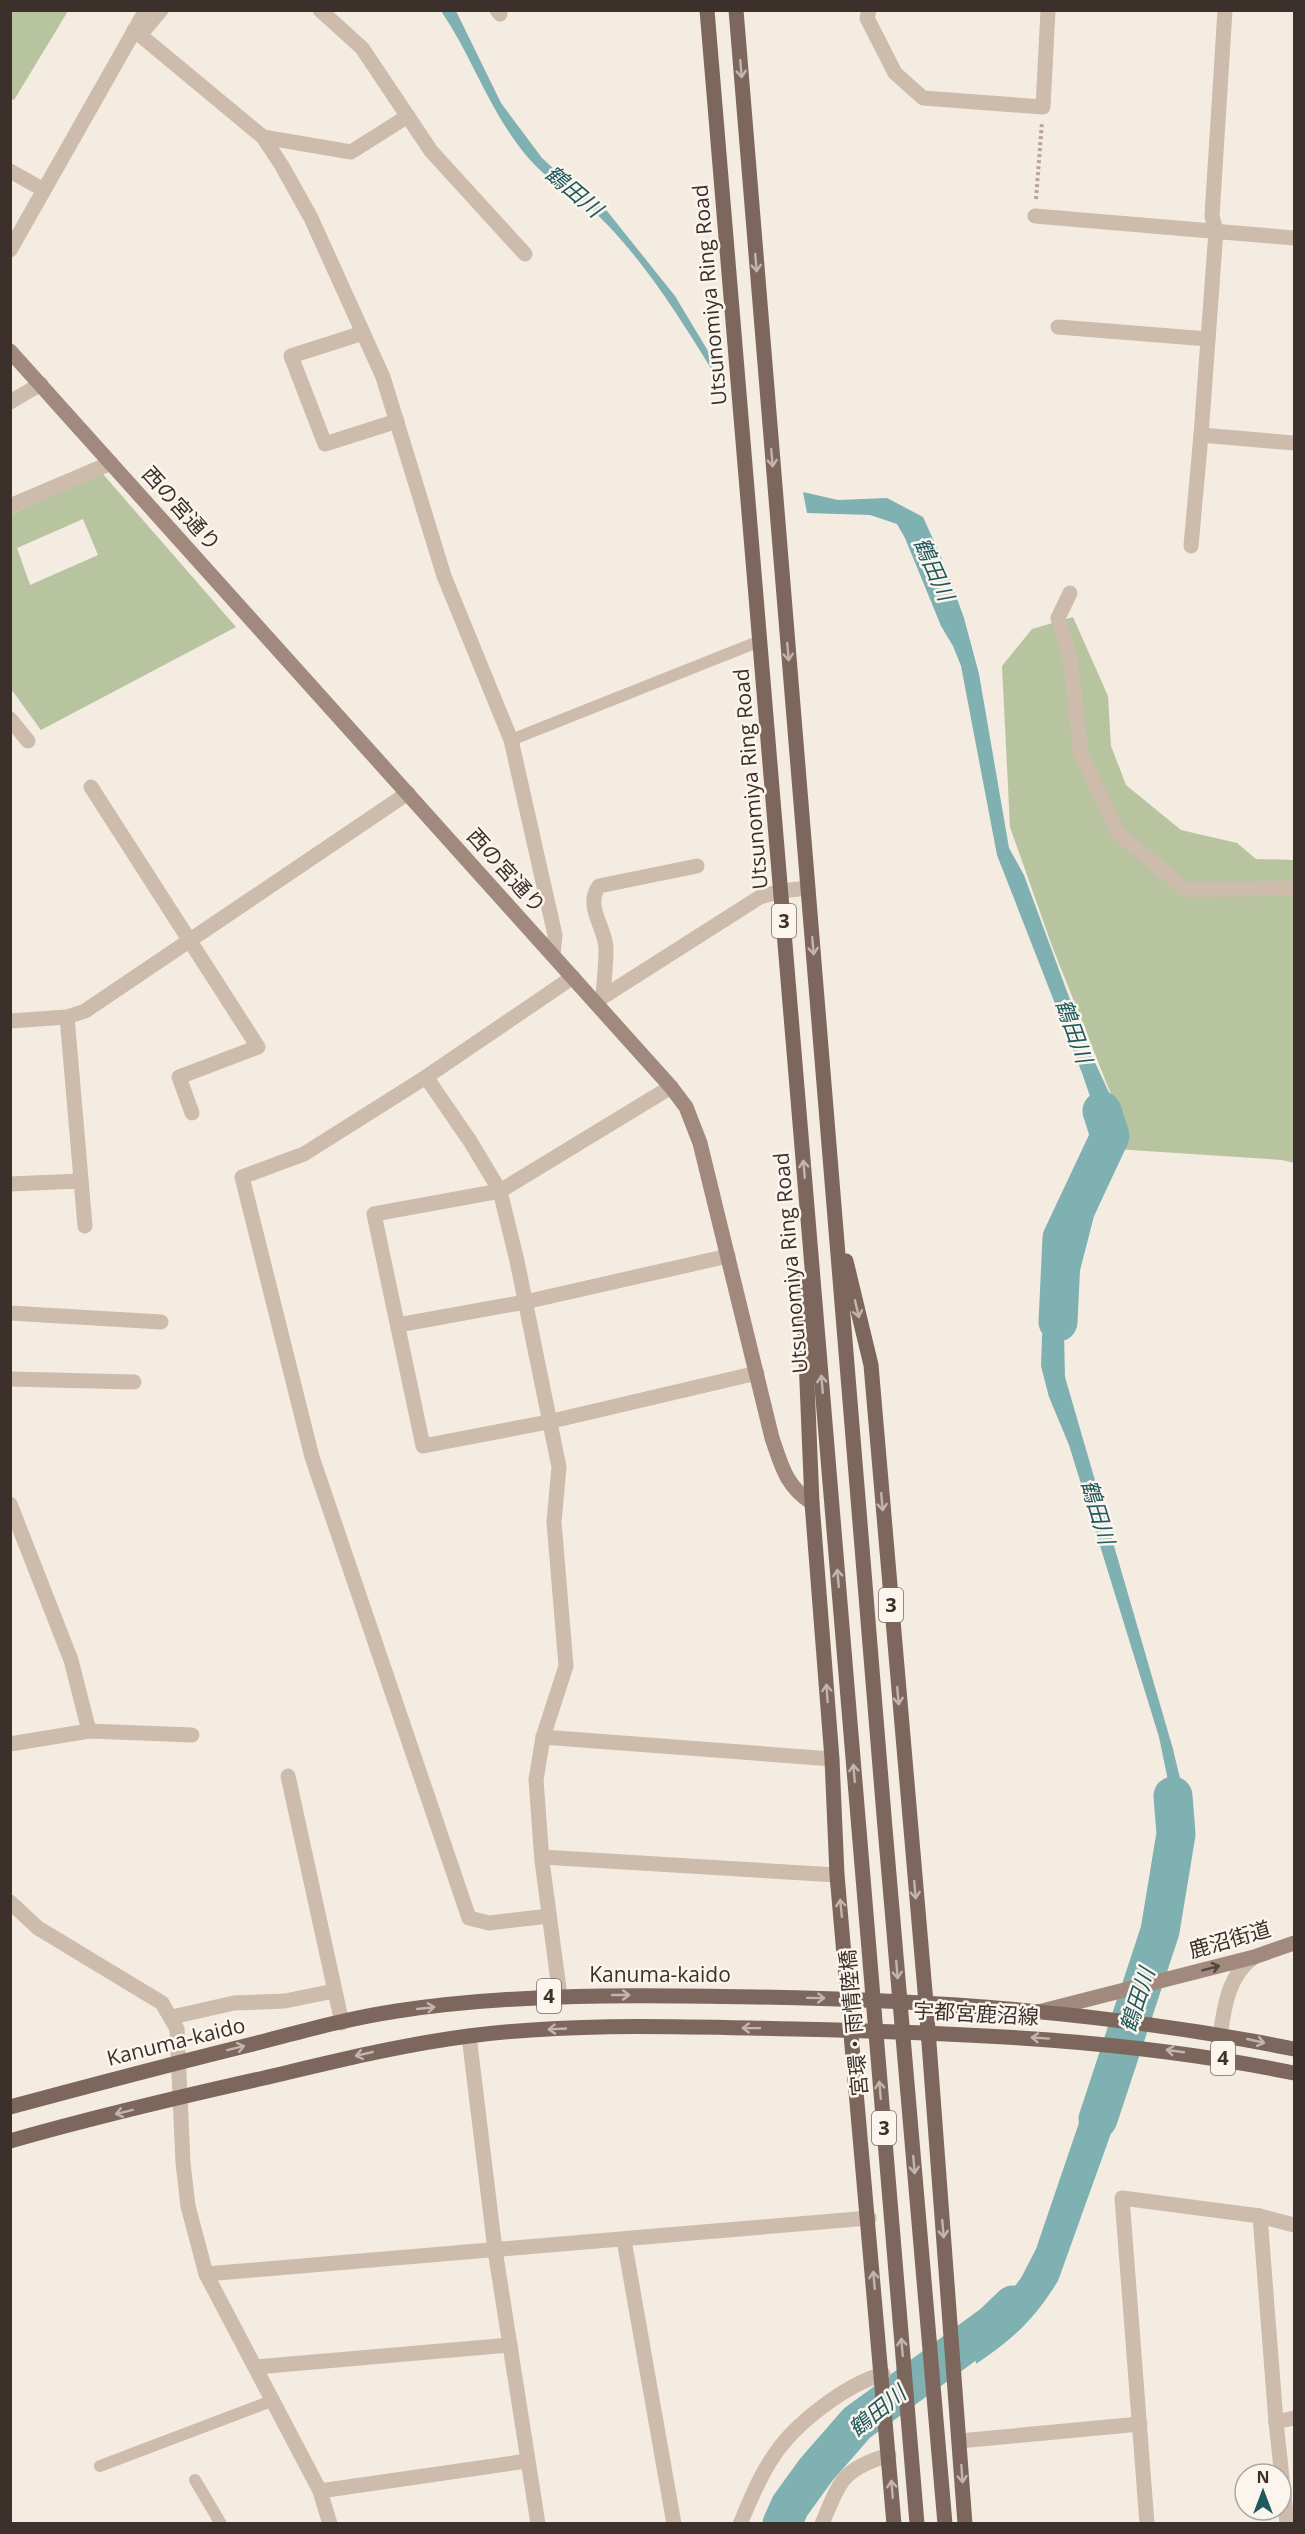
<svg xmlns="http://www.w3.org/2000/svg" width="1305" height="2534" viewBox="0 0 1305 2534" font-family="'Open Sans','Noto Sans JP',sans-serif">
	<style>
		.green { fill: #b8c4a0; fill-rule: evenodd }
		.water { fill: #7fb0b2 }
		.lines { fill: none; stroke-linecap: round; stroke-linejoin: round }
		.river { stroke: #7fb0b2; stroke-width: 39 }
		.path { stroke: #b9a596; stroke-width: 4; stroke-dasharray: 3 3; stroke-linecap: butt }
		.lane { stroke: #cdbbac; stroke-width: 12 }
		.street { stroke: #cdbbac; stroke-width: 15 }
		.secondary { stroke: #a18a7d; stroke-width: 15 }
		.primary { stroke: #7d675c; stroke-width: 15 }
		.oneway { stroke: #c2b5ac }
		.oneway2 { stroke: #544640 }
		.labels { text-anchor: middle; stroke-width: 5; stroke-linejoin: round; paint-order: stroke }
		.shield { fill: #fbf5ee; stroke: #756b66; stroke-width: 1.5 }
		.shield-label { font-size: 20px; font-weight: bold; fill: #3b302b }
		.street-label { font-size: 21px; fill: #3b302b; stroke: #fbf5ee }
		.water-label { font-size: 22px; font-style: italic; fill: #1f5a5e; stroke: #fbf5ee }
	</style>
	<rect width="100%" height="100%" fill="#f4ebe1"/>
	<g class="green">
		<polygon points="11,10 68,11 14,100 10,98"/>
		<path d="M102 473 236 627 41 730 11 689V514ZM83 519 98 555 30 585 17 548Z"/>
		<polygon points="1073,617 1108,696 1111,746 1126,785 1181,830 1237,843 1256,859 1294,860 1294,1163 1282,1160 1115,1149 1118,1112 1052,946 1010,827 1002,666 1032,629"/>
	</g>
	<g class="water">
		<path d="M441 11H456L501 103 542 158 577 190 607 211 675 296 711 356 712 370C680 318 638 251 592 210 573 193 549 181 532 162 491 117 474 59 441 11Z"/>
		<path d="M803 492 838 500 887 498 923 517 946 568 964 618 979 674 1009 848 1024 875 1086 1043 1118 1112 1113 1174 1094 1216 1064 1333 1065 1377 1173 1749C1176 1763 1181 1779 1183 1794 1190 1851 1176 1908 1162 1963L1140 1968 1168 1900 1175 1833 1172 1800 1159 1737 1069 1445 1049 1397 1041 1366 1042 1336 1067 1244 1097 1171 1103 1134 1082 1073 997 855 961 666 953 646 941 626 905 538 897 524 870 515 807 513Z"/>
		<path d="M1098 2067 1134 2069 1058 2281C1033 2321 1014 2338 976 2364L972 2328 1005 2299 1021 2278 1036 2249Z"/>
		<path d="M863 2401 867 2438C835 2463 817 2485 802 2523H773L785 2495 821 2440Z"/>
	</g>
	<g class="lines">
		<g class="river">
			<polyline points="1058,1322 1062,1238 1110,1136 1102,1111"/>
			<polyline points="1098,2119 1160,1931 1176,1834 1173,1796"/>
			<polyline points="782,2524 790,2506 816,2470 857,2423 993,2324 1013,2305"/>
		</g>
		<polyline class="path" points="1036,199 1042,122"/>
		<g class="lane">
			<polyline points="511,740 760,641"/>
			<polyline points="100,2466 274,2400"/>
			<polyline points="195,2480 221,2524"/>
		</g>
		<g class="street">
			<polyline points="320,10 362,48 431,151 525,254"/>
			<polyline points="497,10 500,14"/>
			<polyline points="869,10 867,18 895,73 923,98 1043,107 1048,10"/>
			<polyline points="1225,10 1212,216 1216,231 1201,435 1294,443"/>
			<polyline points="134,30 263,137 282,166 311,218 383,377 444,576 511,740 555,935 553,955"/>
			<polyline points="140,35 161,10"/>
			<polyline points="263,137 351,152 408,116"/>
			<polyline points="10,171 44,190"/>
			<polyline points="1035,216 1294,238"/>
			<polyline points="10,250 146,10"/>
			<polyline points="1058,327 1208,339"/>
			<polyline points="363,333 291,356 325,444 397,421"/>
			<polyline points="10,402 41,384"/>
			<polyline points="10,506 111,463"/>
			<polyline points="1191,546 1201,435"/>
			<polyline points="1070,593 1058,618 1070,657 1081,754 1118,833 1186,890 1294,888"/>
			<polyline points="10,719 28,741"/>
			<polyline points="91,787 258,1047 179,1077 192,1113"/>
			<path d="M603 997C604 981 606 965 606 949 606 928 584 906 599 886L697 866"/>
			<polyline points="595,1002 760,897 781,891 808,888"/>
			<polyline points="67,1017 85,1226"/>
			<polyline points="10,1021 67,1017 85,1011 408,793"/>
			<polyline points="426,1077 470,1141 500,1191 517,1261 559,1467 554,1522 566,1666 543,1737 536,1780 542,1861 560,1996"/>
			<polyline points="671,1087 500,1191 374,1214 423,1446 548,1422 757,1373"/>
			<polyline points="10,1184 80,1181"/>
			<polyline points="10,1313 161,1322"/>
			<polyline points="398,1325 525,1302 728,1256"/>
			<polyline points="10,1379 134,1382"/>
			<polyline points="10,1504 71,1660 89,1731"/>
			<polyline points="543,1737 832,1759"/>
			<polyline points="10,1744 89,1731 192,1735"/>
			<polyline points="288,1776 342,2023"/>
			<polyline points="542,1857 837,1875"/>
			<polyline points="10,1902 38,1928 162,2003 177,2029 183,2163 188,2206 206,2274 320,2491 330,2524"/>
			<polyline points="549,1916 489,1923 469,1918 312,1457 242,1177 304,1154 426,1077 573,977"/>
			<polyline points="172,2017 234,2003 285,2001 334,1991"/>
			<polyline points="469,2036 495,2250 538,2524"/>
			<path d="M1217 2057C1223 2022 1223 1978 1254 1957"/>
			<polyline points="624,2240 674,2524"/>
			<polyline points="206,2274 869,2218"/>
			<polyline points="256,2367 510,2345"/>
			<polyline points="1276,2422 1260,2216 1294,2225"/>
			<polyline points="959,2441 1140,2424"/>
			<polyline points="320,2491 527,2461"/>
			<path d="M740 2524C750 2501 759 2477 773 2457 794 2424 845 2385 883 2374"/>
			<path d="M822 2524C840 2481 842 2469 889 2455"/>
			<polyline points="1147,2524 1122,2198 1260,2216"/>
			<polyline points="1287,2524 1276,2422 1294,2418"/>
		</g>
		<g class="secondary">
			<path d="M10 351 671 1087 686 1107 700 1143 772 1438C782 1467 786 1486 812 1503"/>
			<polyline points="1038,2012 1254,1957 1294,1943"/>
		</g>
		<g class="primary">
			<polyline points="707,10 917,2524"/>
			<polyline points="736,10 885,1828 945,2524"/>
			<polyline points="846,1261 871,1365 926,2003 965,2524"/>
			<polyline points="805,1279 804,1311 812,1503 832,1759 837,1875 894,2524"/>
			<path d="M10 2107C92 2085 175 2063 257 2043 303 2031 350 2018 397 2011 516 1993 636 1995 756 1997 937 2000 1116 2013 1294 2049"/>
			<path d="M10 2141C94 2117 179 2097 264 2078 332 2062 399 2045 469 2036 577 2022 686 2027 795 2029 963 2033 1129 2039 1294 2073"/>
		</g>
	</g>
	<defs><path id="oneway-shaft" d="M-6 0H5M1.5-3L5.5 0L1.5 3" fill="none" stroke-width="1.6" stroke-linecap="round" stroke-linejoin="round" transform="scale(1.5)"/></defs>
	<g class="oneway">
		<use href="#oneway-shaft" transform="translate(741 69) rotate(85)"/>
		<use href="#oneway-shaft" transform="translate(756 263) rotate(85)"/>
		<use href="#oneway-shaft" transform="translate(772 458) rotate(85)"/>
		<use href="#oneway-shaft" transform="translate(788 652) rotate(85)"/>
		<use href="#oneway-shaft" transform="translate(813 946) rotate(85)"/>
		<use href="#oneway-shaft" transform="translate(804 1169) rotate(-95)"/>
		<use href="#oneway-shaft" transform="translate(857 1309) rotate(77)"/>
		<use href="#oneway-shaft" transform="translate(822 1384) rotate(-95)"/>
		<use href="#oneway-shaft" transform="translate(882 1502) rotate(85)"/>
		<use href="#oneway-shaft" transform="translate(838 1578) rotate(-95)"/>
		<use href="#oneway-shaft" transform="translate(827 1693) rotate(-94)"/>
		<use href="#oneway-shaft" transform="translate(898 1696) rotate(85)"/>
		<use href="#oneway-shaft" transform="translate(854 1773) rotate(-95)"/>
		<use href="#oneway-shaft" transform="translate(915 1890) rotate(85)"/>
		<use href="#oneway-shaft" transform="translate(841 1908) rotate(-96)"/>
		<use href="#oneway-shaft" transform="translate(897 1970) rotate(85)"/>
		<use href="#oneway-shaft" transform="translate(621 1995)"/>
		<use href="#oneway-shaft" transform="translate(816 1998) rotate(1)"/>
		<use href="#oneway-shaft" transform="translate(426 2008) rotate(-6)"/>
		<use href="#oneway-shaft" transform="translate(751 2028) rotate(-179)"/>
		<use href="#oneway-shaft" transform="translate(557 2029) rotate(177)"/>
		<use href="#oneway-shaft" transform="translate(1040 2038) rotate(-176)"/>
		<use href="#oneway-shaft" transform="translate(1256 2041) rotate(13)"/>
		<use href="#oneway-shaft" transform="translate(236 2048) rotate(-14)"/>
		<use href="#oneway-shaft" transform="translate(1175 2051) rotate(-172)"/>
		<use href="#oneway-shaft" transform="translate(364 2054) rotate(167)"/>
		<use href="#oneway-shaft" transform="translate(880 2090) rotate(-95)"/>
		<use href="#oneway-shaft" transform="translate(124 2112) rotate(166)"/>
		<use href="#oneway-shaft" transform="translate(914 2165) rotate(85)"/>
		<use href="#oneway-shaft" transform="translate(943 2229) rotate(85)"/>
		<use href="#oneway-shaft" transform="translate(874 2280) rotate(-95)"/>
		<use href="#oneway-shaft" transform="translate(902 2347) rotate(-95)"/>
		<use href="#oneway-shaft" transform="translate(962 2474) rotate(86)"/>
		<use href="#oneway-shaft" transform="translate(892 2489) rotate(-95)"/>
	</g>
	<use class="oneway2" href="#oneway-shaft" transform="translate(1211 1968) rotate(-15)"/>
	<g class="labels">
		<g class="shield">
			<rect x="772" y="904" width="24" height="34" rx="4.5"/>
			<rect x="879" y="1588" width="24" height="34" rx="4.5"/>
			<rect x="537" y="1979" width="24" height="34" rx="4.5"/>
			<rect x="1211" y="2041" width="24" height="34" rx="4.5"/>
			<rect x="872" y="2111" width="24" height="34" rx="4.5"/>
		</g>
		<g class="shield-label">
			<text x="784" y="928">3</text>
			<text x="891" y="1612">3</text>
			<text x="549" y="2003">4</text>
			<text x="1223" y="2065">4</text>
			<text x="884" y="2135">3</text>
		</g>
		<g class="street-label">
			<text transform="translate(710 295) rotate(-95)" y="7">Utsunomiya Ring Road</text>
			<text transform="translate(181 509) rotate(48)" y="7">西の宮通り</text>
			<text transform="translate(751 779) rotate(-95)" y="7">Utsunomiya Ring Road</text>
			<text transform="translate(506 871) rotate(48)" y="7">西の宮通り</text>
			<text transform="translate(791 1263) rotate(-95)" y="7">Utsunomiya Ring Road</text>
			<text transform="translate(1230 1940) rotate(-16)" y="7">鹿沼街道</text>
			<text x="660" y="1982">Kanuma-kaido</text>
			<text transform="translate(976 2014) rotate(3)" y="7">宇都宮鹿沼線</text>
			<text transform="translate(854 2023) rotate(-95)" y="7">宮環・雨情陸橋</text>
			<text transform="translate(176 2042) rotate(-14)" y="7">Kanuma-kaido</text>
		</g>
		<g class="water-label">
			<text transform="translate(574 191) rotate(40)" y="8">鶴田川</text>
			<text transform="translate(934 569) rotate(66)" y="8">鶴田川</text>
			<text transform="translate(1074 1031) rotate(70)" y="8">鶴田川</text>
			<text transform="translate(1098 1512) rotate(73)" y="8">鶴田川</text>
			<text transform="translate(1137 2000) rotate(-72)" y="8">鶴田川</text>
			<text transform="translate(877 2411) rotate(-39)" y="8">鶴田川</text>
		</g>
	</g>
	<rect width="1305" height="2534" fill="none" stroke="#3b302b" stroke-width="24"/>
	<g transform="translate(1263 2492)"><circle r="28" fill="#fbf5ee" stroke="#aea6a0" stroke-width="1.5"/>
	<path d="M0-4.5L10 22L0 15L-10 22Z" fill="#1f5a5e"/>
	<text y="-9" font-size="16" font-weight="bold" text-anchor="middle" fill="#3b302b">N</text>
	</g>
</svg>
